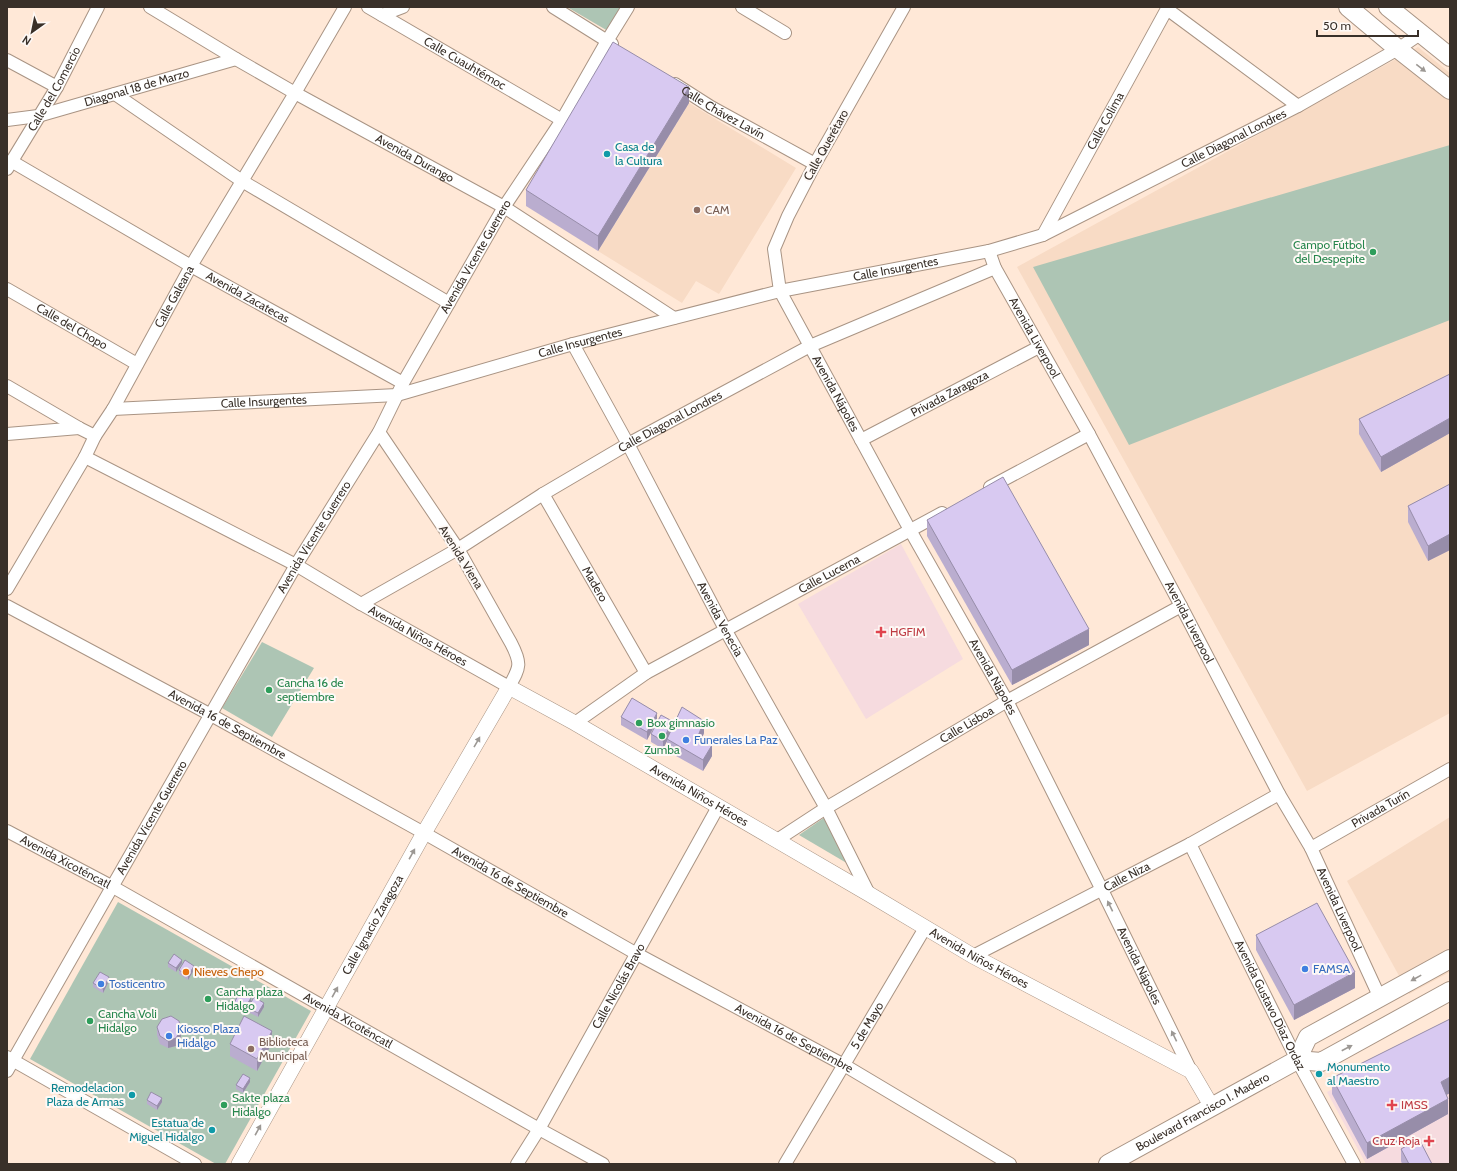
<svg xmlns="http://www.w3.org/2000/svg" width="1457" height="1171" viewBox="0 0 1457 1171" font-family="Cabin,sans-serif">
	<style>
		.built { fill: #f8dbc5 }
		.medical { fill: #f6dbdf }
		.green { fill: #adc5b4 }
		.lines { fill: none; stroke-linecap: round; stroke-linejoin: round }
		.minor-casing { stroke: #a99484; stroke-width: 14 }
		.tertiary-casing { stroke: #a99484; stroke-width: 16 }
		.primary-casing { stroke: #a99484; stroke-width: 20 }
		.minor { stroke: #fff; stroke-width: 12 }
		.tertiary { stroke: #fff; stroke-width: 15 }
		.primary { stroke: #fff; stroke-width: 18 }
		.wall { fill: #baadcf }
		.shaded-wall { fill: #978da9 }
		.building { fill: #d8c9f1; stroke: #978da9 }
		.oneway { fill: #9c9894 }
		.culture-dot { fill: #0f9aa8; stroke: #fef9f6; stroke-width: 1.5 }
		.education-dot { fill: #8d6e63; stroke: #fef9f6; stroke-width: 1.5 }
		.leisure-dot { fill: #2e9e5b; stroke: #fef9f6; stroke-width: 1.5 }
		.health-dot { fill: #e0444e; stroke: #fef9f6; stroke-width: 1.5 }
		.shop-dot { fill: #3f7fe0; stroke: #fef9f6; stroke-width: 1.5 }
		.food-dot { fill: #e8710a; stroke: #fef9f6; stroke-width: 1.5 }
		.labels { text-anchor: middle; stroke-width: 4; stroke-linejoin: round; paint-order: stroke }
		.street-label { font-size: 12px; fill: #393029; stroke: #fef9f6 }
		.culture-label { font-size: 12px; fill: #0d838f; stroke: #fef9f6; text-anchor: start }
		.education-label { font-size: 12px; fill: #785e54; stroke: #fef9f6; text-anchor: start }
		.leisure-label { font-size: 12px; fill: #27864d; stroke: #fef9f6; text-anchor: start }
		.health-label { font-size: 12px; fill: #be3a42; stroke: #fef9f6; text-anchor: start }
		.shop-label { font-size: 12px; fill: #366cbe; stroke: #fef9f6; text-anchor: start }
		.food-label { font-size: 12px; fill: #c56008; stroke: #fef9f6; text-anchor: start }
	</style>
	<rect width="100%" height="100%" fill="#ffe8d7"/>
	<g class="built">
		<polygon points="1418,47 1450,73 1450,713 1307,791 1017,267"/>
		<polygon points="689,103 796,168 719,294 696,281 682,303 598,251"/>
		<polygon points="1450,817 1450,972 1409,994 1347,881"/>
	</g>
	<g class="medical">
		<polygon points="901,544 963,659 866,719 798,604"/>
		<polygon points="1450,1030 1450,1164 1366,1164 1327,1092"/>
	</g>
	<g class="green">
		<polygon points="567,7 621,7 608,31"/>
		<polygon points="1450,145 1450,320 1129,445 1033,267"/>
		<polygon points="262,642 314,668 272,737 222,708"/>
		<polygon points="825,817 850,865 799,835"/>
		<polygon points="118,902 311,1011 225,1164 216,1164 30,1059"/>
	</g>
	<g class="lines">
		<defs>
			<g id="minor">
				<path id="s1" d="M150 7 236 59 295 93 504 207 674 318"/>
				<path id="s2" d="M368 7 562 120"/>
				<polyline points="553,7 612,44"/>
				<polyline points="742,7 785,33"/>
				<path id="s3" d="M904 7 815 164 788 216 774 249 780 291 910 530 1007 701 1102 890 1191 1071"/>
				<polyline points="1167,9 1298,106"/>
				<polyline points="382,15 403,7"/>
				<polyline points="7,60 57,87"/>
				<path id="s4" d="M675 84 711 107 815 164"/>
				<polyline points="115,94 242,181 449,303"/>
				<path id="s5" d="M7 120 38 116 236 59"/>
				<path id="s6" d="M11 161 191 266 403 383"/>
				<path id="s7" d="M7 169 57 87 98 7"/>
				<path id="s8" d="M1043 235 1168 7"/>
				<path id="s9" d="M989 251 995 268 1089 434 1181 606 1279 794 1311 848 1380 998"/>
				<path id="s10" d="M7 289 137 364"/>
				<path id="s11" d="M573 344 628 444 726 631 826 808 869 894"/>
				<polyline points="7,386 79,428 95,436"/>
				<path id="s12" d="M113 409 397 395 573 344 780 291 989 251 1043 235 1298 106 1398 49 1420 34"/>
				<polyline points="7,434 79,428"/>
				<path id="s13" d="M861 440 1039 347"/>
				<path id="s14" d="M85 457 296 565 361 604 509 687C520 667 522 664 511 643L458 549 379 432"/>
				<polyline points="990,487 1089,434"/>
				<path id="s15" d="M543 494 646 673"/>
				<path id="s16" d="M7 589 85 457 95 436 113 409 191 266 295 93 345 7"/>
				<path id="s17" d="M361 604 458 549 543 494 628 444 810 346 995 268"/>
				<path id="s18" d="M7 606 211 715 424 833 637 954 844 1065 1010 1164"/>
				<path id="s19" d="M575 723 646 673 942 513"/>
				<path id="s20" d="M7 831 113 887 539 1129 603 1164"/>
				<path id="s21" d="M777 840 826 808 1007 701 1181 606"/>
				<path id="s22" d="M1190 844 1297 1060 1354 1164"/>
				<path id="s23" d="M1311 848 1450 769"/>
				<path id="s24" d="M973 956 1190 844 1279 794"/>
				<polyline points="7,1057 195,1164"/>
				<path id="s25" d="M7 1071 296 565 379 432 403 383 504 207 562 120 607 41 628 7"/>
				<path id="s26" d="M517 1164 539 1129 718 807"/>
				<path id="s27" d="M785 1164 925 928"/>
			</g>
			<g id="tertiary">
				<path id="s28" d="M239 1164 424 833 509 687 575 723 869 894 973 956 1191 1071 1212 1107"/>
			</g>
			<g id="primary">
				<polyline points="1348,7 1398,49 1450,90"/>
				<polyline points="1388,7 1450,57"/>
				<polyline points="1297,1060 1308,1037 1450,959"/>
				<path id="s29" d="M1108 1164 1297 1060 1321 1062 1450 991"/>
			</g>
		</defs>
		<use href="#minor" class="minor-casing"/>
		<use href="#tertiary" class="tertiary-casing"/>
		<use href="#primary" class="primary-casing"/>
		<use href="#minor" class="minor"/>
		<use href="#tertiary" class="tertiary"/>
		<use href="#primary" class="primary"/>
	</g>
	<g class="wall">
		<polygon points="689,103 598,251 526,206 526,190"/>
		<polygon points="1450,374 1450,433 1381,472 1359,434 1359,419"/>
		<polygon points="1450,484 1450,550 1428,561 1408,522 1408,506"/>
		<polygon points="927,520 1089,645 1012,685 927,536"/>
		<polygon points="621,717 657,721 647,740 621,725"/>
		<polygon points="672,727 704,733 702,738 712,756 703,771 667,751 667,741 663,749 651,742 651,734"/>
		<polygon points="1256,935 1355,988 1294,1020 1256,950"/>
		<polygon points="168,963 182,963 176,972 168,967"/>
		<polygon points="179,970 194,970 188,980 179,974"/>
		<polygon points="109,981 103,993 93,987 93,983"/>
		<polygon points="251,1002 244,1013 234,1007 234,1003"/>
		<polygon points="264,1007 258,1017 248,1012 248,1008"/>
		<polygon points="157,1027 181,1038 176,1046 168,1048 160,1044 157,1035"/>
		<polygon points="272,1043 257,1071 230,1056 230,1044"/>
		<polygon points="1332,1078 1450,1093 1446,1095 1448,1114 1367,1159 1332,1094"/>
		<polygon points="250,1082 243,1093 236,1089 236,1085"/>
		<polygon points="147,1100 162,1102 157,1110 147,1104"/>
		<polygon points="1401,1149 1432,1164 1402,1164 1401,1161"/>
	</g>
	<g class="shaded-wall">
		<polygon points="689,87 689,103 598,251 598,236"/>
		<polygon points="1450,418 1450,433 1381,472 1381,457"/>
		<polygon points="1450,534 1450,550 1428,561 1428,546"/>
		<polygon points="1089,629 1089,645 1012,685 1012,670"/>
		<polygon points="657,713 657,721 647,740 647,732"/>
		<polygon points="672,721 672,729 667,739 667,741 663,749 663,741"/>
		<polygon points="704,721 704,733 698,748 698,736"/>
		<polygon points="712,745 712,756 703,771 703,760"/>
		<polygon points="182,960 182,963 176,972 176,968"/>
		<polygon points="194,966 194,970 188,980 188,976"/>
		<polygon points="1355,972 1355,988 1294,1020 1294,1005"/>
		<polygon points="109,977 109,981 103,993 103,989"/>
		<polygon points="251,998 251,1002 244,1013 244,1009"/>
		<polygon points="264,1003 264,1007 258,1017 258,1013"/>
		<polygon points="181,1030 181,1038 176,1046 168,1048 168,1041"/>
		<polygon points="272,1031 272,1043 257,1071 257,1059"/>
		<polygon points="1450,1077 1450,1093 1441,1098 1441,1082"/>
		<polygon points="250,1078 250,1082 243,1093 243,1089"/>
		<polygon points="162,1098 162,1102 157,1110 157,1106"/>
		<polygon points="1448,1099 1448,1114 1367,1159 1367,1143"/>
	</g>
	<g class="building">
		<polygon points="613,42 689,87 598,236 526,190"/>
		<polygon points="1450,374 1450,418 1381,457 1359,419"/>
		<polygon points="1003,477 1089,629 1012,670 927,520"/>
		<polygon points="1450,484 1450,534 1428,546 1408,506"/>
		<polygon points="632,698 657,713 647,732 621,717"/>
		<polygon points="682,707 704,721 698,736 712,745 703,760 667,739"/>
		<polygon points="661,715 672,721 663,741 651,734"/>
		<polygon points="1317,903 1355,972 1294,1005 1256,935"/>
		<polygon points="174,954 182,960 176,968 168,963"/>
		<polygon points="185,960 194,966 188,976 179,970"/>
		<polygon points="100,972 109,977 103,989 93,983"/>
		<polygon points="240,992 251,998 244,1009 234,1003"/>
		<polygon points="254,997 264,1003 258,1013 248,1008"/>
		<polygon points="171,1016 179,1021 181,1030 176,1038 168,1041 160,1036 157,1027 162,1019"/>
		<polygon points="244,1016 272,1031 257,1059 230,1044"/>
		<polygon points="1450,1019 1450,1077 1441,1082 1448,1099 1367,1143 1332,1078"/>
		<polygon points="243,1074 250,1078 243,1089 236,1085"/>
		<polygon points="151,1092 162,1098 157,1106 147,1100"/>
		<polygon points="1419,1139 1432,1164 1409,1164 1401,1149"/>
	</g>
	<defs><path id="oneway-solid" d="M-6-.8H1V-3.2L6.5 0L1 3.2V.8H-6Z"/></defs>
	<g class="oneway">
		<use href="#oneway-solid" transform="translate(1421 68) rotate(38)"/>
		<use href="#oneway-solid" transform="translate(477 742) rotate(-60)"/>
		<use href="#oneway-solid" transform="translate(412 854) rotate(-61)"/>
		<use href="#oneway-solid" transform="translate(1110 906) rotate(-116)"/>
		<use href="#oneway-solid" transform="translate(1416 978) rotate(151)"/>
		<use href="#oneway-solid" transform="translate(335 992) rotate(-61)"/>
		<use href="#oneway-solid" transform="translate(1174 1036) rotate(-116)"/>
		<use href="#oneway-solid" transform="translate(1347 1048) rotate(-28)"/>
		<use href="#oneway-solid" transform="translate(258 1130) rotate(-61)"/>
	</g>
	<g class="culture-dot">
		<circle cx="607" cy="154" r="4"/>
		<circle cx="1319" cy="1074" r="4"/>
		<circle cx="132" cy="1095" r="4"/>
		<circle cx="212" cy="1130" r="4"/>
	</g>
	<g class="education-dot">
		<circle cx="697" cy="210" r="4"/>
		<circle cx="251" cy="1049" r="4"/>
	</g>
	<g class="leisure-dot">
		<circle cx="1373" cy="252" r="4"/>
		<circle cx="269" cy="690" r="4"/>
		<circle cx="639" cy="723" r="4"/>
		<circle cx="662" cy="736" r="4"/>
		<circle cx="208" cy="999" r="4"/>
		<circle cx="90" cy="1021" r="4"/>
		<circle cx="224" cy="1105" r="4"/>
	</g>
	<g class="health-dot">
		<path d="M879 626h4v4h4v4h-4v4h-4v-4h-4v-4h4z"/>
		<path d="M1390 1099h4v4h4v4h-4v4h-4v-4h-4v-4h4z"/>
		<path d="M1427 1135h4v4h4v4h-4v4h-4v-4h-4v-4h4z"/>
	</g>
	<g class="shop-dot">
		<circle cx="686" cy="740" r="4"/>
		<circle cx="1305" cy="969" r="4"/>
		<circle cx="101" cy="984" r="4"/>
		<circle cx="169" cy="1036" r="4"/>
	</g>
	<circle class="food-dot" cx="186" cy="972" r="4"/>
	<g class="labels">
		<g class="street-label">
			<text dy="4" stroke="none"><textPath href="#s2" startOffset="112">Calle Cuauhtémoc</textPath></text>
			<text dy="4" stroke="none"><textPath href="#s7" startOffset="93">Calle del Comercio</textPath></text>
			<text dy="4" stroke="none"><textPath href="#s5" startOffset="134">Diagonal 18 de Marzo</textPath></text>
			<text dy="4" stroke="none"><textPath href="#s4" startOffset="56">Calle Chávez Lavín</textPath></text>
			<text dy="4" stroke="none"><textPath href="#s8" startOffset="130">Calle Colima</textPath></text>
			<text dy="4" stroke="none"><textPath href="#s12" startOffset="1164">Calle Diagonal Londres</textPath></text>
			<text transform="translate(826 145) rotate(-61)" y="4">Calle Querétaro</text>
			<text dy="4" stroke="none"><textPath href="#s1" startOffset="305">Avenida Durango</textPath></text>
			<text dy="4" stroke="none"><textPath href="#s25" startOffset="940">Avenida Vicente Guerrero</textPath></text>
			<text dy="4" stroke="none"><textPath href="#s12" startOffset="799">Calle Insurgentes</textPath></text>
			<text dy="4" stroke="none"><textPath href="#s16" startOffset="337">Calle Galeana</textPath></text>
			<text dy="4" stroke="none"><textPath href="#s6" startOffset="273">Avenida Zacatecas</textPath></text>
			<text dy="4" stroke="none"><textPath href="#s10" startOffset="75">Calle del Chopo</textPath></text>
			<text dy="4" stroke="none"><textPath href="#s9" startOffset="98">Avenida Liverpool</textPath></text>
			<text dy="4" stroke="none"><textPath href="#s12" startOffset="475">Calle Insurgentes</textPath></text>
			<text dy="4" stroke="none"><textPath href="#s13" startOffset="100">Privada Zaragoza</textPath></text>
			<text dy="4" stroke="none"><textPath href="#s3" startOffset="434">Avenida Nápoles</textPath></text>
			<text dy="4" stroke="none"><textPath href="#s12" startOffset="151">Calle Insurgentes</textPath></text>
			<text dy="4" stroke="none"><textPath href="#s17" startOffset="359">Calle Diagonal Londres</textPath></text>
			<text dy="4" stroke="none"><textPath href="#s25" startOffset="616">Avenida Vicente Guerrero</textPath></text>
			<text transform="translate(461 557) rotate(58)" y="4">Avenida Viena</text>
			<text dy="4" stroke="none"><textPath href="#s19" startOffset="295">Calle Lucerna</textPath></text>
			<text dy="4" stroke="none"><textPath href="#s15" startOffset="104">Madero</textPath></text>
			<text dy="4" stroke="none"><textPath href="#s11" startOffset="312">Avenida Venecia</textPath></text>
			<text dy="4" stroke="none"><textPath href="#s9" startOffset="422">Avenida Liverpool</textPath></text>
			<text dy="4" stroke="none"><textPath href="#s14" startOffset="378">Avenida Niños Héroes</textPath></text>
			<text dy="4" stroke="none"><textPath href="#s3" startOffset="758">Avenida Nápoles</textPath></text>
			<text dy="4" stroke="none"><textPath href="#s18" startOffset="250">Avenida 16 de Septiembre</textPath></text>
			<text dy="4" stroke="none"><textPath href="#s21" startOffset="222">Calle Lisboa</textPath></text>
			<text dy="4" stroke="none"><textPath href="#s28" startOffset="767">Avenida Niños Héroes</textPath></text>
			<text dy="4" stroke="none"><textPath href="#s23" startOffset="80">Privada Turín</textPath></text>
			<text dy="4" stroke="none"><textPath href="#s25" startOffset="292">Avenida Vicente Guerrero</textPath></text>
			<text dy="4" stroke="none"><textPath href="#s20" startOffset="66">Avenida Xicoténcatl</textPath></text>
			<text dy="4" stroke="none"><textPath href="#s24" startOffset="173">Calle Niza</textPath></text>
			<text dy="4" stroke="none"><textPath href="#s18" startOffset="574">Avenida 16 de Septiembre</textPath></text>
			<text dy="4" stroke="none"><textPath href="#s9" startOffset="746">Avenida Liverpool</textPath></text>
			<text dy="4" stroke="none"><textPath href="#s28" startOffset="274">Calle Ignacio Zaragoza</textPath></text>
			<text dy="4" stroke="none"><textPath href="#s28" startOffset="1091">Avenida Niños Héroes</textPath></text>
			<text dy="4" stroke="none"><textPath href="#s3" startOffset="1082">Avenida Nápoles</textPath></text>
			<text dy="4" stroke="none"><textPath href="#s26" startOffset="205">Calle Nicolás Bravo</textPath></text>
			<text dy="4" stroke="none"><textPath href="#s22" startOffset="180">Avenida Gustavo Díaz Ordaz</textPath></text>
			<text dy="4" stroke="none"><textPath href="#s20" startOffset="390">Avenida Xicoténcatl</textPath></text>
			<text dy="4" stroke="none"><textPath href="#s27" startOffset="161">5 de Mayo</textPath></text>
			<text dy="4" stroke="none"><textPath href="#s18" startOffset="898">Avenida 16 de Septiembre</textPath></text>
			<text dy="4" stroke="none"><textPath href="#s29" startOffset="108">Boulevard Francisco I. Madero</textPath></text>
		</g>
		<g class="culture-label">
			<text x="615" y="151">Casa de<tspan x="615" dy="14">la Cultura</tspan></text>
			<text x="1327" y="1071">Monumento<tspan x="1327" dy="14">al Maestro</tspan></text>
			<text x="124" y="1092" text-anchor="end">Remodelacion<tspan x="124" dy="14">Plaza de Armas</tspan></text>
			<text x="204" y="1127" text-anchor="end">Estatua de<tspan x="204" dy="14">Miguel Hidalgo</tspan></text>
		</g>
		<g class="education-label">
			<text x="705" y="214">CAM</text>
			<text x="259" y="1046">Biblioteca<tspan x="259" dy="14">Municipal</tspan></text>
		</g>
		<g class="leisure-label">
			<text x="1365" y="249" text-anchor="end">Campo Fútbol<tspan x="1365" dy="14">del Despepite</tspan></text>
			<text x="277" y="687">Cancha 16 de<tspan x="277" dy="14">septiembre</tspan></text>
			<text x="647" y="727">Box gimnasio</text>
			<text x="662" y="754" text-anchor="middle">Zumba</text>
			<text x="216" y="996">Cancha plaza<tspan x="216" dy="14">Hidalgo</tspan></text>
			<text x="98" y="1018">Cancha Voli<tspan x="98" dy="14">Hidalgo</tspan></text>
			<text x="232" y="1102">Sakte plaza<tspan x="232" dy="14">Hidalgo</tspan></text>
		</g>
		<g class="health-label">
			<text x="890" y="636">HGFIM</text>
			<text x="1401" y="1109">IMSS</text>
			<text x="1420" y="1145" text-anchor="end">Cruz Roja</text>
		</g>
		<g class="shop-label">
			<text x="694" y="744">Funerales La Paz</text>
			<text x="1313" y="973">FAMSA</text>
			<text x="109" y="988">Tosticentro</text>
			<text x="177" y="1033">Kiosco Plaza<tspan x="177" dy="14">Hidalgo</tspan></text>
		</g>
		<g class="food-label">
			<text x="194" y="976">Nieves Chepo</text>
		</g>
	</g>
	<rect width="1457" height="1171" fill="none" stroke="#393029" stroke-width="16"/>
	<g transform="translate(32 32) rotate(213)" stroke="#fef9f6" stroke-width="3" paint-order="stroke">
	<path d="M0-3L7 15L0 10L-7 15Z" fill="#393029"/>
	<text y="-6" font-size="11" font-weight="bold" text-anchor="middle" fill="#393029">N</text>
	</g>
	<path d="M1317 30v6h101v-6" fill="none" stroke="#393029" stroke-width="2"/>
	<text x="1323" y="30" font-size="12" fill="#393029" stroke="#fef9f6" stroke-width="3" paint-order="stroke">50 m</text>
</svg>
